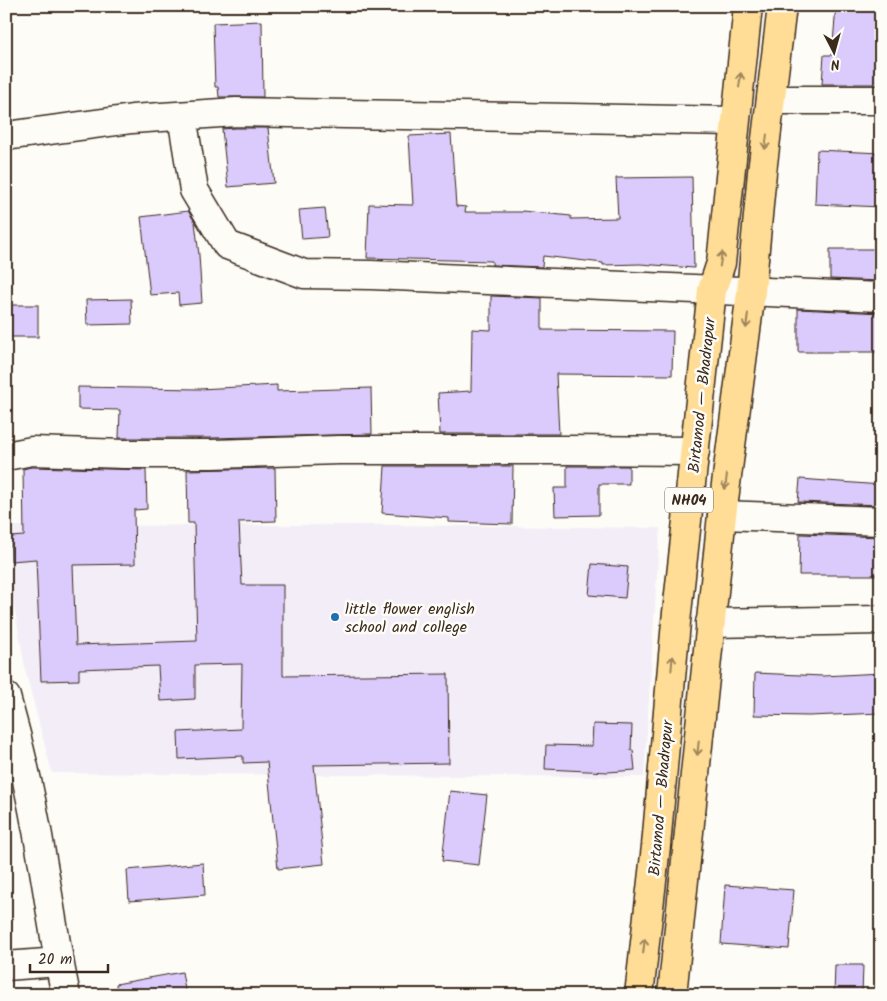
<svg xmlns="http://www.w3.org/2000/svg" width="887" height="1001" viewBox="0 0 887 1001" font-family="Kalam,sans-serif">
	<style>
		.built { fill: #f3edf8 }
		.building { fill: #dbcafc; stroke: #3b2a1e }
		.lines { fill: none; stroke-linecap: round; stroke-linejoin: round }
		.minor-casing { stroke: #3b2a1e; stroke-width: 31 }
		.major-casing { stroke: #3b2a1e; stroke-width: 31 }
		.minor { stroke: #fdfcf7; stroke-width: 28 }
		.major { stroke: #ffdd96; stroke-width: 28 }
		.oneway { stroke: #9d845a }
		.poi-dot { fill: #1f6fb2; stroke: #fdfcf7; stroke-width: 2 }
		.labels { text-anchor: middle; stroke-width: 5; stroke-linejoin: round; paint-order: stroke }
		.shield { fill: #fdfcf7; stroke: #75695f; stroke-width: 1 }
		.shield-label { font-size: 15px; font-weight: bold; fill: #3b2a1e }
		.street-label { font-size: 16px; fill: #3b2a1e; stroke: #fdfcf7 }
		.poi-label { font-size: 16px; fill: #3b2a1e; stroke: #fdfcf7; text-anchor: start }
	</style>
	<rect width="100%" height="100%" fill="#fdfcf7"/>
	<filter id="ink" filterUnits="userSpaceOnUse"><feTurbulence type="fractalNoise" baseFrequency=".02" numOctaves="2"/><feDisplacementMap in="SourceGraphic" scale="10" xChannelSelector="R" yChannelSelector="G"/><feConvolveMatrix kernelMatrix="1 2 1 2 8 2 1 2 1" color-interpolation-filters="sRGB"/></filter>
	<g filter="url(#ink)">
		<polygon class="built" points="379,525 660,528 644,777 52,773 26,673 6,561 6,526"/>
		<g class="building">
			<polygon points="836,6 881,8 881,84 822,84 824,55 832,55"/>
			<polygon points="262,21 263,97 219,97 218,87 215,87 213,23"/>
			<polygon points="236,128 268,128 274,183 228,187 222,129"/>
			<polygon points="451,134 456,206 466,207 465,212 522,212 522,211 571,216 571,219 618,218 616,178 692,177 694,268 640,264 603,265 603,263 543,256 542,267 492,265 492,261 367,258 369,204 413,205 409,136"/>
			<polygon points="817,150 881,153 881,207 815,204"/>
			<polygon points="325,208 328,237 302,239 299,210"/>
			<polygon points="188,211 195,222 199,255 202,303 179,305 178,293 150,295 141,217"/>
			<polygon points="830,249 881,249 881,281 830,279"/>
			<polygon points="491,296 542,298 542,330 673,331 672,375 556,374 559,434 440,434 438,393 471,391 472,329 491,330"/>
			<polygon points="131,299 132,324 87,325 86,300"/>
			<rect x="6" y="305" width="32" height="32"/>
			<polygon points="798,309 881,313 881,352 798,352"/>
			<polygon points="277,385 277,391 371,388 372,434 212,438 119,438 120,410 78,409 78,387 199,389"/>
			<polygon points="385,466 513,466 512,524 449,522 449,518 382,513"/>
			<polygon points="567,466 629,466 629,484 599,484 599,515 555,516 554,488 567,488"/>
			<polygon points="31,467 146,470 147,509 134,510 135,564 73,565 76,645 197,641 194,523 188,523 187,470 275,468 276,521 239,522 242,585 283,585 283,676 448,674 449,763 314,765 324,864 278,869 267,762 243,763 243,756 179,759 178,732 241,729 242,664 195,665 195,699 160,701 158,666 79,669 79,680 41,681 36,559 11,561 10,537 24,536 23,469"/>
			<polygon points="800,479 881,485 881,505 798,502"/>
			<polygon points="800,534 881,537 881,575 799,575"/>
			<polygon points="592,564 628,567 625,598 589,595"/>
			<polygon points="755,673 823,676 881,673 881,713 809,716 754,715"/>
			<polygon points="593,724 632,725 631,751 633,750 635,770 608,772 545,769 546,745 592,746"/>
			<polygon points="450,791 487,795 479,865 442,861"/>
			<polygon points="203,863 205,895 129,901 127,870"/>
			<polygon points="725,885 794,890 789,949 721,944"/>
			<polygon points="835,965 863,965 862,995 834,995"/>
			<polygon points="182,972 186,995 117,995 116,984"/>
		</g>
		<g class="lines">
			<defs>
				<g id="minor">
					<polyline points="771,100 881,100"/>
					<polyline points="182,116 194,190 227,245 304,274 371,275 881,297"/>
					<polyline points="6,136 132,119 236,112 735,121"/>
					<polyline points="6,456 32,451 124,454 212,454 339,450 565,450 695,451"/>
					<polyline points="722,515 881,521"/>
					<polyline points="710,623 881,620"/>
					<path d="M6 697C21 750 33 804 42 859 50 904 56 950 66 995"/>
					<polyline points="6,966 59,962"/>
				</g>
				<g id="major">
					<polyline points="639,995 656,846 676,622 712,290 721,263 748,6"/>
					<polyline points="672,995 722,515 751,292 762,172 782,6"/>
				</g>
			</defs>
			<use href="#minor" class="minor-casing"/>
			<use href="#major" class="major-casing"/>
			<use href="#minor" class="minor"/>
			<use href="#major" class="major"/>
		</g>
		<defs><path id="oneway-shaft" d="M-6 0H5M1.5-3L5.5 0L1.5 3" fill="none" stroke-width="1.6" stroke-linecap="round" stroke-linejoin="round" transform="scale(1.25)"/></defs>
		<g class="oneway">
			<use href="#oneway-shaft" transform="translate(740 80) rotate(-83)"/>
			<use href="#oneway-shaft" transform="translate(766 142) rotate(97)"/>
			<use href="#oneway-shaft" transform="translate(721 259) rotate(-81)"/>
			<use href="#oneway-shaft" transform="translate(747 321) rotate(97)"/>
			<use href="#oneway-shaft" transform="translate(726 482) rotate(97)"/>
			<use href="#oneway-shaft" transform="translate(672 663) rotate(-85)"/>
			<use href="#oneway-shaft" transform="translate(698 748) rotate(96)"/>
			<use href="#oneway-shaft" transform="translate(644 946) rotate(-83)"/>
		</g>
	</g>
	<circle class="poi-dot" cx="335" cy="617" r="5"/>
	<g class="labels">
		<rect class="shield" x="665" y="487.5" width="48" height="25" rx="4"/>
		<g class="shield-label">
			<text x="689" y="505">NH04</text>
		</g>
		<g class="street-label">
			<text transform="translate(701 395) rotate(-84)" y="6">Birtamod — Bhadrapur</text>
			<text transform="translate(660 798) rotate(-85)" y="6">Birtamod — Bhadrapur</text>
		</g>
		<g class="poi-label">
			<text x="345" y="614">little flower english<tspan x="345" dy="18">school and college</tspan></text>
		</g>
	</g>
	<rect width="887" height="1001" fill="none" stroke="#fdfcf7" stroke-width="25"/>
	<rect x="12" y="12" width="862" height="976" fill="none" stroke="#3b2a1e" stroke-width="2" filter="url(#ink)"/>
	<g transform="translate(834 52) rotate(174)" stroke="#fdfcf7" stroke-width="4" paint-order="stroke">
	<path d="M0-4L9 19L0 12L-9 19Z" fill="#3b2a1e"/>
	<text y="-8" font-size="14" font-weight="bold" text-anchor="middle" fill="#3b2a1e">N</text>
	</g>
	<path d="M30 964v8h78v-8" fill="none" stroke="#3b2a1e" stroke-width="2.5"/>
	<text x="38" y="964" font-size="15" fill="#3b2a1e" stroke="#fdfcf7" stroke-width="4" paint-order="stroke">20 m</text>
</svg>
